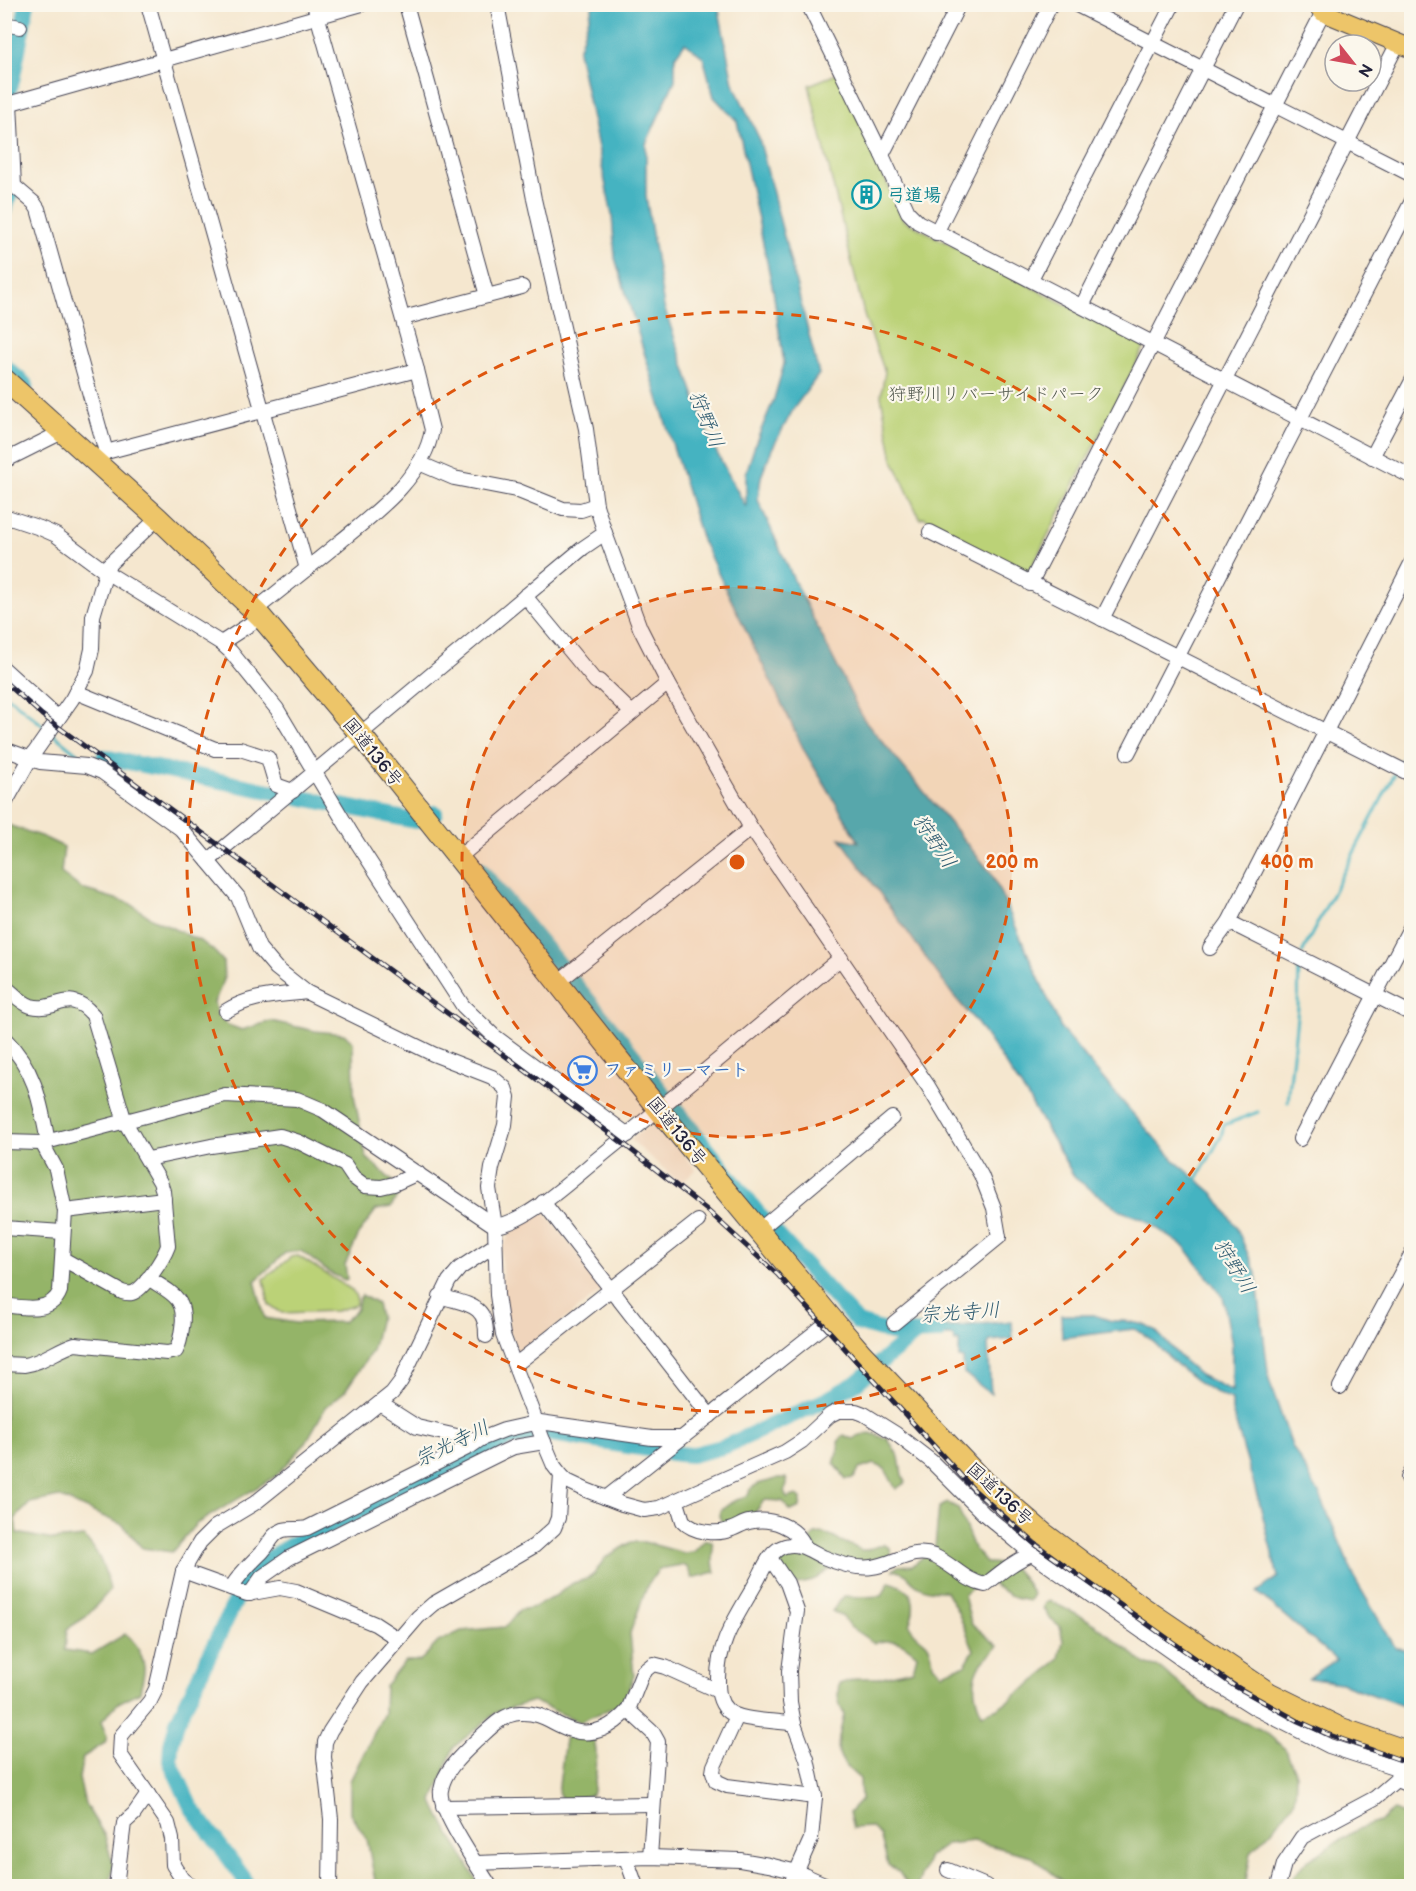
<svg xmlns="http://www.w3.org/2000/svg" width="1416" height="1891" viewBox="0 0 1416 1891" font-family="'Balsamiq Sans','Klee One',sans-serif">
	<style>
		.built { fill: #f0d5bc }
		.green { fill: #bbd277; stroke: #6e7a59; stroke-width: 1.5 }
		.forest { fill: #94b468; stroke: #5b6b52; stroke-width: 1.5 }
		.water { fill: #45b3c1; stroke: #346a7e; stroke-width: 1.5; fill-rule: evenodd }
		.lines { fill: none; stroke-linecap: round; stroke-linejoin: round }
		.stream { stroke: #45b3c1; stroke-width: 3 }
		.river { stroke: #45b3c1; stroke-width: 16 }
		.minor-casing { stroke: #424051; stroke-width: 16 }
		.major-casing { stroke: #424051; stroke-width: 20 }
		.highway-casing { stroke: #424051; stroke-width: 23 }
		.minor { stroke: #fff; stroke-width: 14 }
		.major { stroke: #edc569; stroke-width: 18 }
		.highway { stroke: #edc569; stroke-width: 21 }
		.rail-casing { stroke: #22223b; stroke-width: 5 }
		.rail { stroke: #fbf7ec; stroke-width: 3; stroke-dasharray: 9; stroke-linecap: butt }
		.ring { fill: none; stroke: #de560e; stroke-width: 3; stroke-dasharray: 10 8 }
		.labels { text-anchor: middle; stroke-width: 4.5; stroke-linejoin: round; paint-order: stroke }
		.culture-label { font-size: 18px; font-weight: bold; fill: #0d838f; stroke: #fbf7ec; text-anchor: start }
		.park-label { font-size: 18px; fill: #50574d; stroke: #fbf7ec }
		.street-label { font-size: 18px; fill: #22223b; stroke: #fbf7ec }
		.shop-label { font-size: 18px; font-weight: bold; fill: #366cbe; stroke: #fbf7ec; text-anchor: start }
		.water-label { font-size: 20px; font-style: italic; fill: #305c71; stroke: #fbf7ec }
		.centre { fill: #de560e; stroke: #fbf7ec; stroke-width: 3 }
		.ring-label { font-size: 18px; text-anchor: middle; font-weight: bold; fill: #de560e; stroke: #fbf7ec; stroke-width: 4.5; stroke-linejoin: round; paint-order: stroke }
	</style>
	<rect width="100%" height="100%" fill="#fbf7ec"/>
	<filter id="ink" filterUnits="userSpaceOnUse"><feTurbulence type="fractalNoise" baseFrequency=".0167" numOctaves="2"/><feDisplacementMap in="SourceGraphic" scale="12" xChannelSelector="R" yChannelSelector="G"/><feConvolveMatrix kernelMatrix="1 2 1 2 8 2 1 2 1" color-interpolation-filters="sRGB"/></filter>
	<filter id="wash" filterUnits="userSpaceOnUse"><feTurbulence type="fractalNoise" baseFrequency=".008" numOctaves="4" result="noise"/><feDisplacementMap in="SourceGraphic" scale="24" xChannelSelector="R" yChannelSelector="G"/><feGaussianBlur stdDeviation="1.35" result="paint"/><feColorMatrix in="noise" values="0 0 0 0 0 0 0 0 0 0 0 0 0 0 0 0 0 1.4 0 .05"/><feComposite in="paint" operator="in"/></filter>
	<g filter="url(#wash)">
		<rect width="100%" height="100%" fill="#f5e7cf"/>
		<g class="built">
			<polygon points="650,1124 663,1126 696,1170 680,1183 631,1140"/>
			<polygon points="542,1209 605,1288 519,1354 511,1335 503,1293 501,1251 511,1231"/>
		</g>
		<g class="green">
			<polygon points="839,73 903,220 1145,346 1027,576 974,548 924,517 920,519 893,460 881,396 885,372 865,318 809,85"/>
			<polygon points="298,1256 352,1290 356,1297 356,1305 336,1311 282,1313 269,1305 264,1279 291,1257"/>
		</g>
		<g class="forest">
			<path d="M5 824 43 837 64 847 61 873 82 889 129 903 153 919 202 942 213 950 223 961 224 980 214 1002 217 1015 228 1025 242 1030 271 1021 315 1031 344 1034 353 1042 354 1095 366 1157 401 1189 391 1207 376 1210 360 1232 345 1265 347 1279 345 1280 330 1273 301 1251 285 1253 255 1281 265 1318 296 1323 343 1322 357 1309 359 1299 362 1295 377 1304 380 1317 372 1351 345 1391 326 1407 305 1444 276 1476 196 1524 172 1552 142 1548 123 1525 59 1497 30 1503 15 1519 17 1533 53 1540 84 1537C98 1550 106 1571 110 1590L86 1617 67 1629 65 1650 92 1654 125 1634C134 1638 143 1657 144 1667 145 1674 141 1684 140 1692L118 1703 101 1722 107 1736 105 1743 83 1757 79 1778 85 1804 105 1836 113 1865 110 1886H5Z"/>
			<polygon points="870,1433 888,1439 899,1457 902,1475 906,1482 896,1489 885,1469 875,1464 859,1469 854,1478 846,1479 834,1463 839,1449 838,1442 844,1435 852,1439"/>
			<path d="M778 1478H786L787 1485 784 1492 787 1498 797 1495 801 1498 800 1507 791 1511 782 1501 764 1500C755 1515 742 1528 723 1524L719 1516 720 1511 732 1502 747 1496C755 1479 764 1485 778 1478Z"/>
			<path d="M948 1503 958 1508 974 1548 986 1563C1015 1562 1019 1571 1033 1594L1029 1601 1015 1598 983 1579 964 1595 971 1623 998 1646C993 1654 982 1660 979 1668 971 1684 975 1699 982 1714L998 1708 1039 1678 1059 1658 1063 1641 1060 1627 1049 1618 1043 1608 1045 1603 1050 1601 1090 1621 1147 1665 1160 1668 1208 1707 1264 1731 1285 1749 1296 1774 1295 1800 1272 1830 1251 1852 1245 1886H1068L1031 1856 973 1841 947 1844 929 1857 917 1886H908L899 1872 888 1865 880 1835 871 1827 853 1828 849 1813 861 1800 860 1779C831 1755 837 1749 844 1714 838 1704 837 1696 839 1684L858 1678H878L913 1670 917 1655C900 1640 895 1638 874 1643L850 1627 843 1617 832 1611 844 1596 862 1597 882 1596 889 1582C914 1588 918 1603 909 1625 921 1646 931 1635 933 1665L942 1673 965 1665 974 1650 957 1610 946 1591C937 1591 925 1591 917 1585 905 1577 913 1575 893 1570L898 1566 913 1565 935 1547 939 1507Z"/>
			<path d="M823 1533 861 1550H867L883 1544 890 1548 891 1554 883 1561 858 1562 829 1569 813 1581 798 1584 792 1583 778 1563 779 1559C798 1553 800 1566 814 1546L811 1539 815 1534Z"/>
			<path d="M705 1540 712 1542C715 1553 711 1561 715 1572L692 1578 687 1567 681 1565 659 1569 648 1584 630 1633 634 1676 623 1703 580 1722 533 1701 497 1712 454 1747 433 1801C445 1831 466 1857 479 1886H376L367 1839 350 1813V1781L384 1713 385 1686 405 1661H420L438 1642 461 1631 505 1627 520 1610 535 1607 555 1596 573 1583 587 1579 594 1574 605 1558 631 1542H644L684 1553 694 1552Z"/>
			<path d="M570 1734 594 1738C598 1757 597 1777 592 1795L567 1800 562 1799 558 1793 565 1739Z"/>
			<polygon points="1394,1810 1411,1819 1411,1886 1287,1886 1304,1863 1358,1829 1379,1822"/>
		</g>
		<g class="water">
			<path d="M593 5H718L733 83 759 138 819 374 794 408 772 449 761 477 758 500 794 580 863 718 992 874 1062 1030 1128 1108 1175 1161 1213 1193 1236 1226 1256 1273 1269 1380 1292 1446 1320 1495 1356 1581 1395 1647 1411 1652V1709L1341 1683 1308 1678 1336 1660 1257 1592 1278 1577 1260 1505 1232 1411V1400C1208 1391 1188 1376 1170 1358 1158 1347 1149 1335 1134 1329L1062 1338 1061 1315H1094L1112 1321H1125L1146 1325 1155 1330 1183 1360 1200 1375 1232 1391V1345L1223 1297 1185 1247 1143 1219 1121 1211 1075 1178 1026 1094 977 1023 952 994 840 838 859 842 805 752 702 540 615 258 612 215 578 51ZM685 43 703 57 714 97 737 121 773 290 784 364 774 399 756 442 746 473V507L709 438 664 307 646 196V144L675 80V57Z"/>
			<polygon points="1012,1321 1013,1339 990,1341 988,1344 991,1394 964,1373 963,1359 959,1358 959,1341 955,1342 954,1338 951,1336 918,1336 919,1330"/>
		</g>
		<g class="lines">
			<g class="stream">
				<polyline points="4,697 11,699 46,728"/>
				<polyline points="53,734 83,758 92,759"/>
				<polyline points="1400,763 1412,740"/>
				<polyline points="1302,953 1394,775"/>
				<polyline points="1288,1102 1298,1007 1299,962"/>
				<polyline points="1195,1182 1221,1137 1224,1125 1258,1112"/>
			</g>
			<g class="river">
				<polyline points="7,118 6,98 12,81 27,4"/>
				<polyline points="4,211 11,191 10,171"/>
				<polyline points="4,366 26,385"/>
				<polyline points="104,757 415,821 435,813"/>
				<polyline points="480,869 617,1035 761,1217 858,1323 891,1333 939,1332"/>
				<polyline points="246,1886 243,1877 191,1807 170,1761 171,1745 177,1722 244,1583 265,1561 291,1545 506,1440 545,1433 679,1454 691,1455 726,1446 828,1399 856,1383 916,1333"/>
			</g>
		</g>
	</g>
	<g filter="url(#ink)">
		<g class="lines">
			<defs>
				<g id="minor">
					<polyline points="148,4 307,569"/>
					<polyline points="406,4 487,296"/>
					<polyline points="497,4 534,199 586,429 596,505 605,533 640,628 668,683 751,828 928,1086 981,1175 994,1208 999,1237 894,1323"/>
					<polyline points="808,4 882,155"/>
					<polyline points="959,4 882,155 908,212 918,222 1412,477"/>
					<polyline points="1075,4 1412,175"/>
					<polyline points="4,24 20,27"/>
					<polyline points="10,103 14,186 34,203 38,209 106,452"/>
					<polyline points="4,105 362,4"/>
					<polyline points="936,233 1051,4"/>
					<polyline points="1031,279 1173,4"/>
					<polyline points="1082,306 1236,4"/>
					<polyline points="403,318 522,287"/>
					<polyline points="1372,457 1412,381"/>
					<polyline points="99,458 106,452 417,370"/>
					<polyline points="4,461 56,435 62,430"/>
					<polyline points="419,463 454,478 516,490 563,509 581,510 596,505"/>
					<polyline points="4,516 40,528 56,535 106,572 221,643 231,652 277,709 351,833 463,1006 494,1036 628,1135"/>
					<polyline points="930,532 1412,775"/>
					<polyline points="103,570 158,518"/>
					<polyline points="1030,584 1323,12"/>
					<polyline points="525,596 596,682 599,681 632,713"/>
					<path d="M255 610C284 587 312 565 341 541 375 513 424 477 432 430L417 370 314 4"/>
					<polyline points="1102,619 1398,43"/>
					<polyline points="221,643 261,617"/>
					<polyline points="4,669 58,718"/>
					<polyline points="76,692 215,749 240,749 268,758 276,785 293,791"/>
					<polyline points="4,749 40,762 87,766 102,772 181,829 238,897 259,948 276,968 306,992 433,1054 492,1077 505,1088 508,1097 505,1125 492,1168 489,1188 495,1226 497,1295 503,1335 543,1440 554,1466 561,1475 567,1481 586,1490 622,1504 644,1510 659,1508 785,1452 802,1441 830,1415 838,1411 856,1411 864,1414 896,1434 931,1461 983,1513 1032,1554 1217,1684 1255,1708 1329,1746 1412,1773"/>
					<polyline points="1128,753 1412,201"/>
					<polyline points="4,805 30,759 72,699 87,671 92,649 93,616 106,572"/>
					<polyline points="458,858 668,683"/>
					<polyline points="208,861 583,548 605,533"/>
					<polyline points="1229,922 1412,1014"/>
					<polyline points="1210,948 1229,922 1412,562"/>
					<polyline points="558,982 751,828"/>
					<path d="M4 986C13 993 21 1003 31 1006 57 1013 68 986 93 1015L125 1122 160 1182 163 1191 168 1246C164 1257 144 1290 132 1293 128 1294 125 1293 122 1292L63 1259"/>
					<path d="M226 1011C252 995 276 996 306 992"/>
					<path d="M4 1038C35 1069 40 1100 48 1142"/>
					<polyline points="1300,1139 1412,924"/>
					<path d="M4 1142 42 1143 225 1095 297 1099 323 1110 495 1226C527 1223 576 1176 601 1156 682 1091 761 1024 841 958"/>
					<polyline points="148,1159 211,1146 280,1136 299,1142 345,1165 353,1177 365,1186 381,1187 394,1184 418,1173"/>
					<polyline points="543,1202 710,1416"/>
					<polyline points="65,1211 164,1199"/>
					<polyline points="4,1228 62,1232"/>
					<polyline points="759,1230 892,1118"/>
					<path d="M440 1296C467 1305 487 1303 486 1336"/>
					<path d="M4 1305C24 1308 52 1313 60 1291L65 1211 56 1169 42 1143"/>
					<path d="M4 1364C11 1364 18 1365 24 1365 42 1363 58 1349 75 1344L167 1353 176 1351C180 1343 181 1336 182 1328 187 1297 171 1293 148 1278"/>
					<polyline points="515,1365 698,1221"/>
					<polyline points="1340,1387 1412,1253"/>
					<polyline points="381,1404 417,1427 470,1439 481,1439 504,1430 540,1422 652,1438 680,1438"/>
					<polyline points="1408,1478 1412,1471"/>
					<polyline points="606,1498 832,1319"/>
					<path d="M677 1502 683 1521C694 1533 717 1535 732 1529 738 1527 743 1523 749 1522 771 1517 796 1526 805 1547"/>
					<polyline points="770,1558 787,1583 797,1611 789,1671 790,1702 794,1724 807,1759 815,1797 811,1839 790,1886"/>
					<polyline points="183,1571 247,1594 280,1588 296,1591 375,1624 398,1639"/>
					<path d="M231 1588C240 1573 251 1563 263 1551 270 1543 272 1534 283 1530 290 1528 299 1530 307 1528L471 1446 481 1439"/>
					<polyline points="250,1594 262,1577 289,1558 503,1452 514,1447 544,1442"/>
					<polyline points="628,1710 643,1672 653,1664 665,1667 718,1691"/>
					<polyline points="737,1716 714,1766 713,1772 716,1781 727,1786 815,1797"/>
					<path d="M794 1724C777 1720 739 1722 727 1710 719 1702 718 1692 718 1681 717 1641 739 1614 757 1581 764 1568 770 1550 785 1546 801 1542 810 1551 823 1557 837 1563 857 1569 872 1567 893 1565 912 1547 934 1556 952 1564 965 1581 985 1585 1000 1573 1014 1561 1032 1554"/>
					<polyline points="1396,1780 1412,1786"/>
					<polyline points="443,1807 653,1804"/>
					<polyline points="626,1858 636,1886"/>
					<polyline points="476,1863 650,1857 740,1860 769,1865 797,1872 829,1886"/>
					<polyline points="948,1870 986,1886"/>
					<polyline points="116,1886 124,1823 134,1814 148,1794"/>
					<polyline points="191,1886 182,1879 173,1865 172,1839 168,1823 120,1754 121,1736 150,1701 156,1689 183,1571 200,1542 215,1527 255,1503 392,1393 401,1381 449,1281 460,1268 495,1245"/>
					<polyline points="330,1886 331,1819 324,1757 325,1742 330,1731 362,1682 418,1617 433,1604 534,1546 554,1528 558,1518 561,1475"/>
					<path d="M490 1886C479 1868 437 1808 441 1790 444 1770 462 1755 475 1742 489 1730 501 1714 520 1713 543 1712 552 1724 571 1730 593 1738 614 1726 628 1710L653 1733 658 1742 650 1857"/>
					<polyline points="1278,1886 1284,1864 1302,1837 1375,1798 1396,1780 1399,1769"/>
				</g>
				<polyline id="major" points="1316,4 1323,12 1412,49"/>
				<polyline id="highway" points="4,379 158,518 261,617 360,734 659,1110 832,1319 862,1354 978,1476 1043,1533 1142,1607 1269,1693 1340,1728 1412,1753"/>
			</defs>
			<use href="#minor" class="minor-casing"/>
			<use href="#major" class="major-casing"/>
			<use href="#highway" class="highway-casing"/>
			<use href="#minor" class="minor"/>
			<use href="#major" class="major"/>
			<use href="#highway" class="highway"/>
			<defs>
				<polyline id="rail" points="4,681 42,715 488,1043 620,1141 707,1210 778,1275 974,1490 1036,1545 1233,1685 1298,1721 1327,1734 1412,1764"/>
			</defs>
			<use href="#rail" class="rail-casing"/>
			<use href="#rail" class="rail"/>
		</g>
	</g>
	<circle cx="737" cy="862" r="275" fill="#de560e" fill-opacity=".12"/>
	<g class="ring">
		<circle cx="737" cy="862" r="275"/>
		<circle cx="737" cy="862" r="550"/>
	</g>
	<defs>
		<symbol id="building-ring" viewBox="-11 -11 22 22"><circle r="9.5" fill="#fbf7ec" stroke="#0f9aa8" stroke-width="1.5"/><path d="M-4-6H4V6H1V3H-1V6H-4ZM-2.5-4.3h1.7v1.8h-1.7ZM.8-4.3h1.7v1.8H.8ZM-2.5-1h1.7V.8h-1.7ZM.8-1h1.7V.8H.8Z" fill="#0f9aa8"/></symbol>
		<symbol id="supermarket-ring" viewBox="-11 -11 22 22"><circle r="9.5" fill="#fbf7ec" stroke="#3f7fe0" stroke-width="1.5"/><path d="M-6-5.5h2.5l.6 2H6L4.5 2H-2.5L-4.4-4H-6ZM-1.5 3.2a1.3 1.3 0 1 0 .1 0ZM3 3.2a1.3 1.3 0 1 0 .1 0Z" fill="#3f7fe0"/></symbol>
	</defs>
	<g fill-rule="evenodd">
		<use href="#building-ring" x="850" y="178" width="33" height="33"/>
		<use href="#supermarket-ring" x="566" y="1054" width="33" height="33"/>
	</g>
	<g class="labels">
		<g class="culture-label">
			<text x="887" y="201">弓道場</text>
		</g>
		<g class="park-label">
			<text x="996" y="400">狩野川リバーサイドパーク</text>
		</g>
		<g class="street-label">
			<text transform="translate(373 752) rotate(51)" y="6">国道136号</text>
			<text transform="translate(677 1131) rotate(51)" y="6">国道136号</text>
			<text transform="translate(1000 1494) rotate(43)" y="6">国道136号</text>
		</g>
		<g class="shop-label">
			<text x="604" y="1076">ファミリーマート</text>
		</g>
		<g class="water-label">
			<text transform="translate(707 419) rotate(68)" y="7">狩野川</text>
			<text transform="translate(935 841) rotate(56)" y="7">狩野川</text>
			<text transform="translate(1235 1266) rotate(59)" y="7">狩野川</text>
			<text transform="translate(960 1312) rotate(-4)" y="7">宗光寺川</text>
			<text transform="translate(452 1443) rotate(-26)" y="7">宗光寺川</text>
		</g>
	</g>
	<circle cx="737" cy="862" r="9" class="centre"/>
	<g class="ring-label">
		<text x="1012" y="868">200 m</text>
		<text x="1287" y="868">400 m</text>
	</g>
	<rect width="1416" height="1891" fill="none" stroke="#fbf7ec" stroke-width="24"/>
	<g transform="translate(1353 63) rotate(121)"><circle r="28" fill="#fbf7ec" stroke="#a4a2a5" stroke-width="1.5"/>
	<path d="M0-4.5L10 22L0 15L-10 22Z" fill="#d1495b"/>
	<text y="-9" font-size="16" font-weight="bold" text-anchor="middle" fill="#22223b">N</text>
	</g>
</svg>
